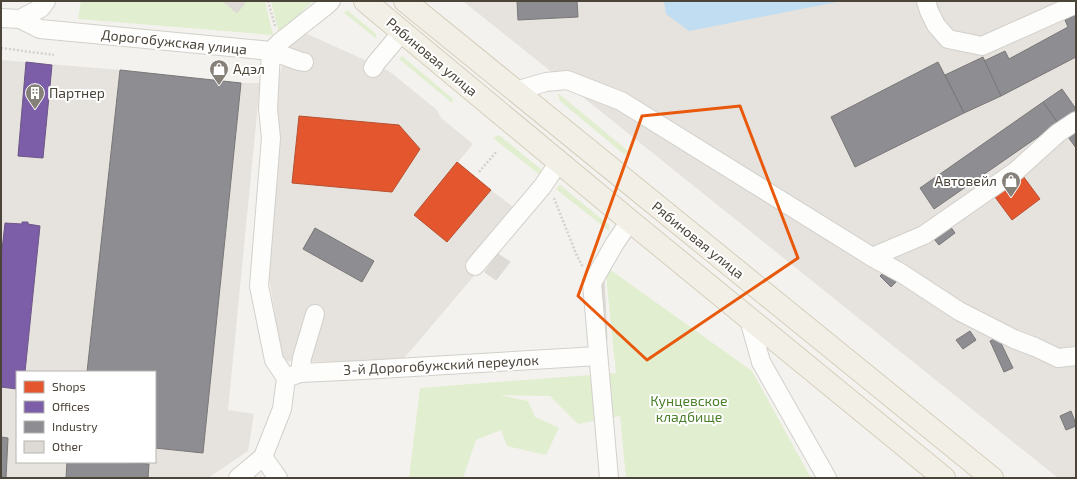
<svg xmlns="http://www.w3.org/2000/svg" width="1077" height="479" viewBox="0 0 1077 479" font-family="'Exo 2',sans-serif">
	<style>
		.industrial { fill: #e6e2de; fill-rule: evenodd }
		.green { fill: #e1eecf }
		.water { fill: #c0ddf1 }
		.shops { fill: #e4572e; stroke: #b65131 }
		.offices { fill: #7b5ea7; stroke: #6d5686 }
		.industry { fill: #8d8d92; stroke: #797777 }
		.building { fill: #dedbd6; stroke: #dcd9d4 }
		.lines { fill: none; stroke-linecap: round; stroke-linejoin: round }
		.minor-casing { stroke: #d2d0cb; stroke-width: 20 }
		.major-casing { stroke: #d6cebb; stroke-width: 24 }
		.path { stroke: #d3d2cc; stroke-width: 2.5; stroke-dasharray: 2 2; stroke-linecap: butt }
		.minor { stroke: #fdfdfc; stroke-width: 18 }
		.major { stroke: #f2efe6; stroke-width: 22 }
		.marked { fill: none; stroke: #e8590c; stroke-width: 3; stroke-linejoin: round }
		.labels { text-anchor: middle; stroke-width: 4; stroke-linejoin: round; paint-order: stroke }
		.street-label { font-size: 14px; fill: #4b4439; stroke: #fff }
		.poi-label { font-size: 14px; fill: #4b4439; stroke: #fff; text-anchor: start }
		.park-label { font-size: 14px; fill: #4a7f2a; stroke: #fff }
	</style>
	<rect width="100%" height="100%" fill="#f4f2ee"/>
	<g class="industrial">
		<polygon points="463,1 1076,1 1076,478 1058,478"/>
		<polygon points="303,32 389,71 437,110 441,118 473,144 458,162 491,190 525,216 400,363 282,361 267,264 275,98 286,46"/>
		<path d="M1 60 120 70 241 83H260L228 410 254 414 248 451 208 478H1ZM17 372H155V462H17Z"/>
	</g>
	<g class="green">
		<polygon points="81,1 223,1 237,13 246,1 265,1 273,35 78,19"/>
		<polygon points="271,1 313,1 279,34"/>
		<polygon points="347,10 375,33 377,39 344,13"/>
		<polygon points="402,56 453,99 452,103 399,59"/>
		<polygon points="558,93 628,151 625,155 560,101"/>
		<polygon points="499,135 543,171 540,175 493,138"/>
		<polygon points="560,185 609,225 609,231 556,189"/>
		<polygon points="605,266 752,371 811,478 626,478 620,416 578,424 550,396 500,395 528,401 535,417 559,428 546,455 507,446 501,430 476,440 463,478 409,478 420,388 616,373"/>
	</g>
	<polygon class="water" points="664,1 842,1 689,31 666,14"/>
	<g class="shops">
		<polygon points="299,116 399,125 420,149 392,192 292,183"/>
		<polygon points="457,162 491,190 447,242 414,215"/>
		<polygon points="1023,176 1040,199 1012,220 995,197"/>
	</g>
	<g class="offices">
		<polygon points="26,62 52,65 43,158 18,156"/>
		<polygon points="22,222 28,222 28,224 40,226 25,372 17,372 17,389 1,387 1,259 5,223 22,224"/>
	</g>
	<g class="industry">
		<polygon points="517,1 577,1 578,17 518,20"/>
		<polygon points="1076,15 1076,57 1001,96 984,61 1005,51 1009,59 1068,27 1065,20"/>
		<polygon points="983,57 1001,96 964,113 945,75"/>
		<polygon points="938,62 964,113 855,167 831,117"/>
		<polygon points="120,70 241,83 203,453 155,448 155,372 87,372"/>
		<polygon points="1062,89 1076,109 1076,148 1043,102"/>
		<polygon points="1043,102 1058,123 934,209 920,188"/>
		<polygon points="950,226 955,233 939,245 934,239"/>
		<polygon points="315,228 374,261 362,282 303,249"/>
		<polygon points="886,270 897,281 891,287 880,276"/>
		<polygon points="970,331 976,340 963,349 956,340"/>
		<polygon points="998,337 1013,368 1004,372 990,341"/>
		<polygon points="1071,411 1076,424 1076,426 1066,430 1060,416"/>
		<polygon points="1,437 8,438 6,478 1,478"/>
		<polygon points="67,462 120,462 149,464 148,478 66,478"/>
	</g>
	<g class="building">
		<polygon points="223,1 246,1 237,13"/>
		<polygon points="498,254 510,262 496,280 485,272"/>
		<polygon points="596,281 604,281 607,339 599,340"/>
	</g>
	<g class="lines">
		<defs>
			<g id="minor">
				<polyline points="926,1 929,11 936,25 948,39 982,46 1076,4"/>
				<polyline points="1,18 20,19 40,29 271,51 299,61 304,62"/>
				<polyline points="20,19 41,8 46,1"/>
				<polyline points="271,51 280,42 327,5 331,1"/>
				<polyline points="373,68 376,63 402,32"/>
				<polyline points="515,91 546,82 567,80 621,101 872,257 901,273 959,311 1014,339 1035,347 1058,358 1076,356"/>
				<polyline points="872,257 924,235 1016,171 1058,133 1076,121"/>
				<polyline points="475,266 542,187 559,162"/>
				<polyline points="748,316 761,362 827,478"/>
				<polyline points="300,373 302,358 315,314"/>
				<polyline points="286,378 300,373 363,370 598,356"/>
				<polyline points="263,457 278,478"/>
				<polyline points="238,478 263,457 282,409 286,378 274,360 259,286 271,138 268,109 271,51"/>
				<polyline points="609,478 592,283 615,243 630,221"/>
			</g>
			<g id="major">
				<polyline points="365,1 630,221 944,478"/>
				<polyline points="405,1 992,478"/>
			</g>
		</defs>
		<use href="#minor" class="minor-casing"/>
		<use href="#major" class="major-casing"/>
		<g class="path">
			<polyline points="268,1 275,26"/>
			<polyline points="1,48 54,55"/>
			<polyline points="479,172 497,151"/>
			<polyline points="554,198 577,256 583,267"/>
		</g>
		<use href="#minor" class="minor"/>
		<use href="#major" class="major"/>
	</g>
	<path class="marked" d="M740 106 798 258 647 360 578 296 642 116Z"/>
	<defs>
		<symbol id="shop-pin" viewBox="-11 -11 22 30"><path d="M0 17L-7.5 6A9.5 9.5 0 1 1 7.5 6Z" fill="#868178" stroke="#fff"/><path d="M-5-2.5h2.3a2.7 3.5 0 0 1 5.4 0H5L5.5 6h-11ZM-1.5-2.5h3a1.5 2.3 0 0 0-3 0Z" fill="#fff"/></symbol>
		<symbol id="building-pin" viewBox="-11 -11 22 30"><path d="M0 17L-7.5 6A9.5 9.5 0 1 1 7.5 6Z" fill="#868178" stroke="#fff"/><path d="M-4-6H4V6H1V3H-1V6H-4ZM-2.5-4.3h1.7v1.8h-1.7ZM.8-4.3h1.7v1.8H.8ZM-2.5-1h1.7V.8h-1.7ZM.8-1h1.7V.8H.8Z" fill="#fff"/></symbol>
	</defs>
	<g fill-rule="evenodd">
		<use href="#shop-pin" x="208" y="58" width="22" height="30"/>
		<use href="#building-pin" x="24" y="82" width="22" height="30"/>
		<use href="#shop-pin" x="1000" y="170" width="22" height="30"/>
	</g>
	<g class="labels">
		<g class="street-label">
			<text transform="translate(174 42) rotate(6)" y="5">Дорогобужская улица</text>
			<text transform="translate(432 57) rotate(40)" y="5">Рябиновая улица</text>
			<text transform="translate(698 240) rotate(39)" y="5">Рябиновая улица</text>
			<text transform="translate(441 365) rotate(-3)" y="5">3-й Дорогобужский переулок</text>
		</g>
		<g class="poi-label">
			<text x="233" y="74">Адэл</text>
			<text x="49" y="98">Партнер</text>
			<text x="997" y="186" text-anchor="end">Автовейл</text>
		</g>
		<g class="park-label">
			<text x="689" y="406">Кунцевское<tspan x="689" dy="16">кладбище</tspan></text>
		</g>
	</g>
	<rect width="1077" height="479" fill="none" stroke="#4b4439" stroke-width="4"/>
	<rect x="16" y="371" width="140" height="92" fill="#ffffff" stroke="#b7b4b0"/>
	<rect x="24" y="381" width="20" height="12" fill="#e4572e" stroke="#b7b4b0"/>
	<text x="52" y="391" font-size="12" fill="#4b4439">Shops</text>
	<rect x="24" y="401" width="20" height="12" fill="#7b5ea7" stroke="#b7b4b0"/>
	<text x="52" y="411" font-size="12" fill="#4b4439">Offices</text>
	<rect x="24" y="421" width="20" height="12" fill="#8d8d92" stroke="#b7b4b0"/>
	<text x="52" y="431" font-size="12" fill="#4b4439">Industry</text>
	<rect x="24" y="441" width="20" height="12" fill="#dedbd6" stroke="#b7b4b0"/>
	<text x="52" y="451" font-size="12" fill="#4b4439">Other</text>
</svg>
